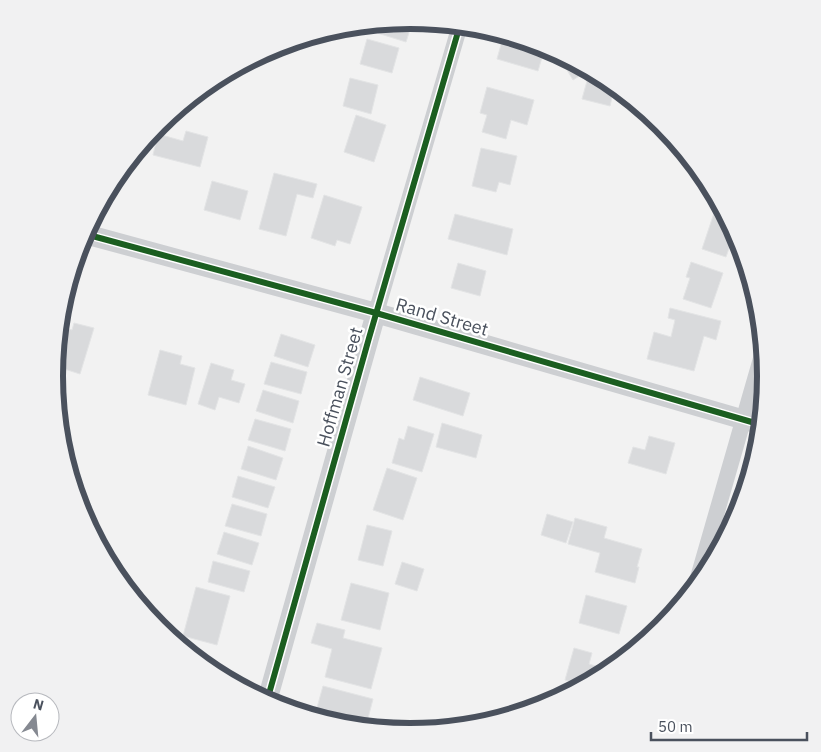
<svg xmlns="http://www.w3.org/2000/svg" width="821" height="752" viewBox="0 0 821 752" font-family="'IBM Plex Sans',sans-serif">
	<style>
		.building { fill: #d9dadc; stroke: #e3e4e5 }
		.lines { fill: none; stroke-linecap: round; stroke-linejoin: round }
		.minor { stroke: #cdcfd2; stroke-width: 16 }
		.tertiary { stroke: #cdcfd2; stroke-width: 20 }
		.cycleway-casing { stroke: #fff; stroke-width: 9 }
		.cycleway { stroke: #1b5e20; stroke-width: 6 }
		.labels { text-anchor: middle; stroke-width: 5; stroke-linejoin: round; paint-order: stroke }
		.street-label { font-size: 18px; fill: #4a515d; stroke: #fff }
		.rim { fill: none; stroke: #4a515d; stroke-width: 6 }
	</style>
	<rect width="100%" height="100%" fill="#f2f2f2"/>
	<g class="building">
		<polygon points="413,20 406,42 371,31 373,24"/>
		<polygon points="504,34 545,47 538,71 497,59"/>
		<polygon points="367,39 399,48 392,73 360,64"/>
		<polygon points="566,57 589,70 573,80 561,60"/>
		<polygon points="350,78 378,85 371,114 343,106"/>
		<polygon points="587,81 614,88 610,106 582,99"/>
		<polygon points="487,87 534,100 527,125 511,120 506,139 482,132 487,115 480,113"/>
		<polygon points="356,115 386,125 374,162 344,152"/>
		<polygon points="186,131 208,137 200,167 153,155 158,134 183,141"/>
		<polygon points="481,148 517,156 510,185 499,182 496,192 472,186"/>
		<polygon points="274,173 317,184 313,198 297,194 286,236 259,229"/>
		<polygon points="212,181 248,191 240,220 204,210"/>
		<polygon points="324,195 362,207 350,244 337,240 335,246 311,238"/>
		<polygon points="715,210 725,213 735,231 726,257 702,249"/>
		<polygon points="455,214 513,229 507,255 448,239"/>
		<polygon points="691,262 723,273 711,308 683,299 690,278 686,277"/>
		<polygon points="458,263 486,271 480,296 451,288"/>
		<polygon points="670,308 721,321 716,340 704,336 694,371 647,359 654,332 671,337 675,320 668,318"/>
		<polygon points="74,323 94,328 80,374 55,366 59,326 72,330"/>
		<polygon points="281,334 315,345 308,367 274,356"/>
		<polygon points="160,350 182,356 180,364 195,368 186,405 148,395"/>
		<polygon points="271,362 307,372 301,394 264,384"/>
		<polygon points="211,363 234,370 231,380 245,384 239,403 219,397 215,410 198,404"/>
		<polygon points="420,377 470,393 463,416 413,400"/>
		<polygon points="263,390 299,401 293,423 256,411"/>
		<polygon points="255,419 291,429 285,451 248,440"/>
		<polygon points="442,423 482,435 476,458 436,447"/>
		<polygon points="408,426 434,434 422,472 392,463 399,438 404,440"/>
		<polygon points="649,436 675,443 666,474 628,463 633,447 645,450"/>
		<polygon points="248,446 283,458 276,480 241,469"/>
		<polygon points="387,468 417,478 403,520 373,510"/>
		<polygon points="238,476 275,487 268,508 232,497"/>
		<polygon points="232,504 267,514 261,536 225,526"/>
		<polygon points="547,514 573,522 566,543 541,535"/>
		<polygon points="575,518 607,527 604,538 642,549 637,567 639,567 635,583 595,572 600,553 568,544"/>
		<polygon points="367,525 392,531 383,566 358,560"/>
		<polygon points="224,532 259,543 252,565 217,554"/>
		<polygon points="213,561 250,571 244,592 208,582"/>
		<polygon points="402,562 424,569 417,591 395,584"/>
		<polygon points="351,583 389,593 380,630 341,620"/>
		<polygon points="196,587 230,596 217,645 183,636"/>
		<polygon points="586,595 627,606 619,634 579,623"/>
		<polygon points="317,623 345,630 343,638 382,648 371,689 325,677 332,649 311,643"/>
		<polygon points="574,648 592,653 589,664 609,670 608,672 583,686 565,680"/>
		<polygon points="187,651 210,657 207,668"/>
		<polygon points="323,686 373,699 366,726 353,722 352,726 341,725 306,714 306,712 315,715"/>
	</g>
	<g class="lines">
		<g class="minor">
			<polyline points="376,313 460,25"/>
			<polyline points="695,588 764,348"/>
		</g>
		<g class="tertiary">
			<polyline points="85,234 376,313 762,425"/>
			<polyline points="267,701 376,313"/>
		</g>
		<defs>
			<g id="cycleway">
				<polyline points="85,234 376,313 762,425"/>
				<polyline points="267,701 369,338 460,25"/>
			</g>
		</defs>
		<use href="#cycleway" class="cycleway-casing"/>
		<use href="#cycleway" class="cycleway"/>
	</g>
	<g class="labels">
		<g class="street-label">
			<text transform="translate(442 317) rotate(16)" y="6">Rand Street</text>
			<text transform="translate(340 387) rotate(-74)" y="6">Hoffman Street</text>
		</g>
	</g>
	<path d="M0 0H821V752H0ZM63 376a347 347 0 1 1 694 0a347 347 0 1 1-694 0Z" fill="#f1f1f2" fill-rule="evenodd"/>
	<path class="rim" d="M63 376a347 347 0 1 1 694 0a347 347 0 1 1-694 0Z"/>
	<g transform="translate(35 717) rotate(16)"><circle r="24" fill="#ffffff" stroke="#b7b9be"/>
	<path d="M0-4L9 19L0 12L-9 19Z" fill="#858991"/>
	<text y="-8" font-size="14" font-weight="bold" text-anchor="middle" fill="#4a515d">N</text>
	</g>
	<path d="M651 732v8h156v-8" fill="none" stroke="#4a515d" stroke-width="2.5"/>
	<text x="658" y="732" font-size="15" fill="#4a515d" stroke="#ffffff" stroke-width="4" paint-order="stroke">50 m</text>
</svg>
